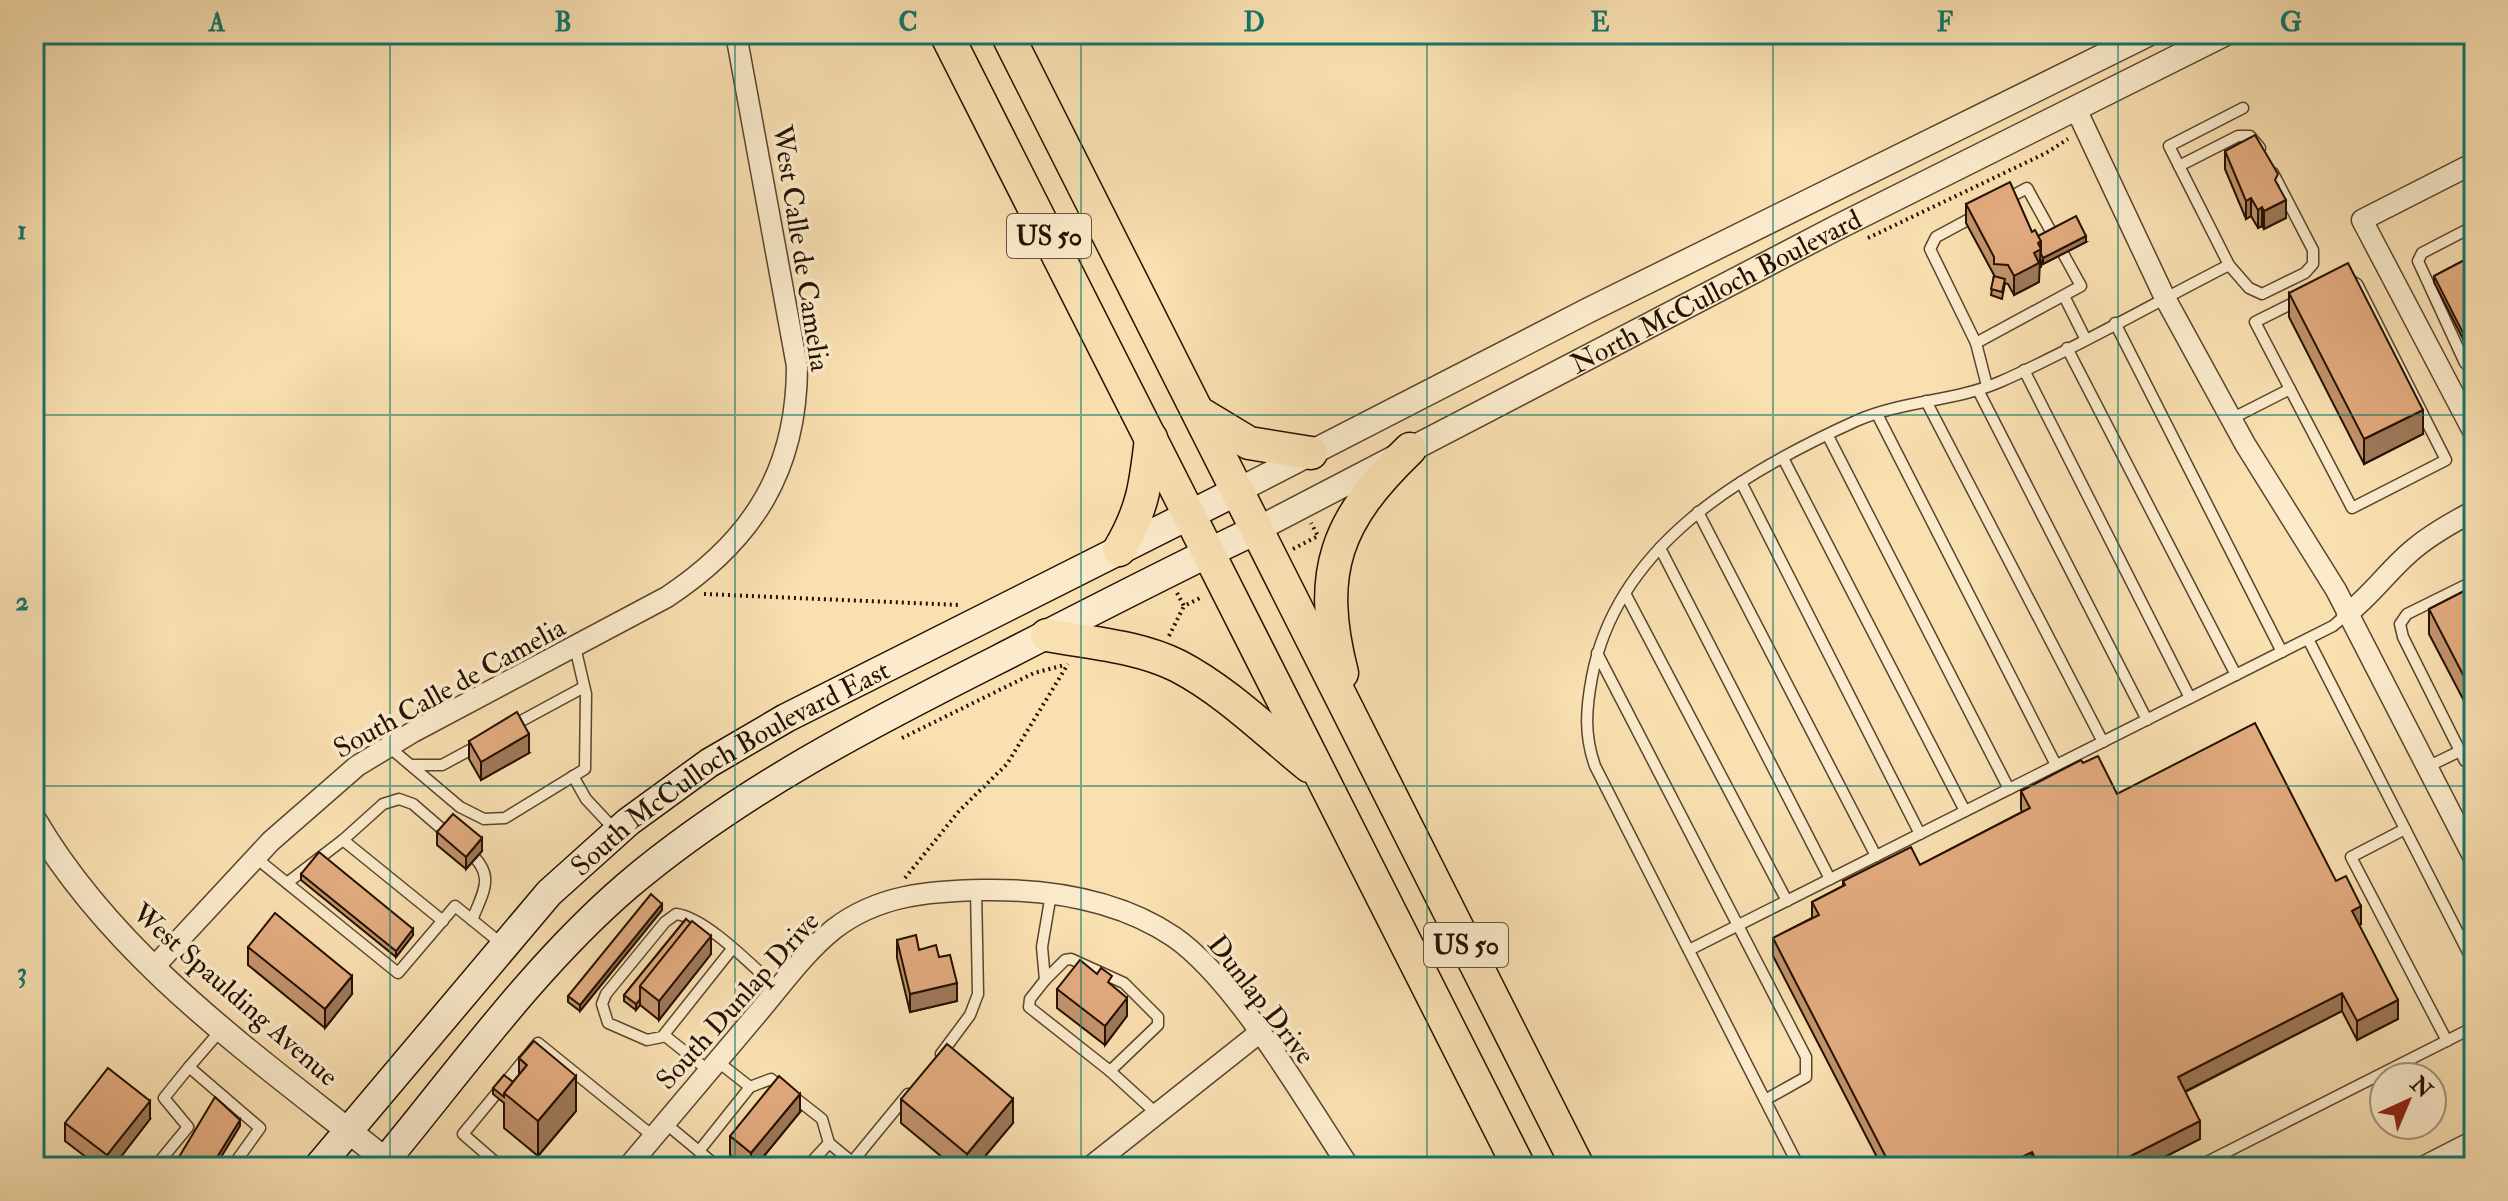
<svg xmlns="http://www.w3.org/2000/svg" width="2508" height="1201" viewBox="0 0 2508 1201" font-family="'IM FELL Double Pica',serif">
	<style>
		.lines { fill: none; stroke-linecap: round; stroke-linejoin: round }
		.service-casing { stroke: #5a442c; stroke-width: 13 }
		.minor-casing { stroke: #5a442c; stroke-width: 23 }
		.tertiary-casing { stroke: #5a442c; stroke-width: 27 }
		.secondary-casing { stroke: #251000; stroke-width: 31 }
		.trunk-casing { stroke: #251000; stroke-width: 35 }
		.path { stroke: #251000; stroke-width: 4; stroke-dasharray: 2 4; stroke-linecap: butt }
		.service { stroke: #fbebcc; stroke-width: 10 }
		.minor { stroke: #fbebcc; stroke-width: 20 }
		.tertiary { stroke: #fbebcc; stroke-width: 24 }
		.secondary { stroke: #fbebcc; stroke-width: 28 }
		.trunk { stroke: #f9e0b1; stroke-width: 32 }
		.wall { fill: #c2936d; stroke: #251000; stroke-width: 2 }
		.shaded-wall { fill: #9e7859; stroke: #251000; stroke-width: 2 }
		.building { fill: #e2ab7f; stroke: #251000; stroke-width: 2 }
		.grid { fill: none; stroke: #0f766e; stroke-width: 2; stroke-opacity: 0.55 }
		.labels { text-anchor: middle; stroke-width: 7; stroke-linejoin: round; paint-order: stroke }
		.shield { fill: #fbebcc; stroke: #65523d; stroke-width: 2 }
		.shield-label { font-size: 26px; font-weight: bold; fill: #251000 }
		.street-label { font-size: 28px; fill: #251000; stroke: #fbebcc }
		.neatline { fill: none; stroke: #0f766e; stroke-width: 3 }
		.grid-label { font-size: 26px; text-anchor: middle; font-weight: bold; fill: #0f766e }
	</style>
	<rect width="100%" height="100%" fill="#f9e0b1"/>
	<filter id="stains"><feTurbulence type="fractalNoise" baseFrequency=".0025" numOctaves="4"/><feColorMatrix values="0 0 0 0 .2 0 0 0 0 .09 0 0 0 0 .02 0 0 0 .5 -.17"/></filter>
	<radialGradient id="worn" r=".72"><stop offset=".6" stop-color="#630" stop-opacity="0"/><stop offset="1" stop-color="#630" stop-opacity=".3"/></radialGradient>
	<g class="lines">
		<defs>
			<g id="service">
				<polyline points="2179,166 2238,136 2250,136 2260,148"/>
				<polyline points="1975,216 1936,237 1930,249 1976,343 1987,386"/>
				<polyline points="2474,226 2422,253 2418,261 2465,363 2474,369"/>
				<polyline points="2229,265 2249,288 2262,294 2305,273 2313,264 2313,250 2273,173"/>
				<polygon points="2345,277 2357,284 2446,460 2352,508 2255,322"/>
				<polyline points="2064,296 2085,338"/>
				<polyline points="2115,323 2282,652"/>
				<polyline points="1976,343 2081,286 2027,188 2003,201"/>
				<polyline points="2067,348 2236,675"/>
				<polyline points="2024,370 2190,698"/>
				<polyline points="1978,390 2147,720"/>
				<polyline points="1926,401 2103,742"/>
				<polyline points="1877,414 2056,765"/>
				<polyline points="2231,419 2290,389"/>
				<polyline points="1828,436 2009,789"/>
				<polyline points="1784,460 1965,811"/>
				<polyline points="1741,482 1920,834"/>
				<polyline points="1698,512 1876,856"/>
				<polyline points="1660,548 1830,879"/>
				<polyline points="2474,581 2407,614 2400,624 2403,637 2465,761 2474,756"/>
				<polyline points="1626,595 1787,901"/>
				<polyline points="2308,639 2474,964"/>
				<polyline points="1597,653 1806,1057 1806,1077 1765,1100"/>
				<polyline points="512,726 584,687"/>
				<polyline points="389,747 460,807 484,819 505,818 585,769 586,694 575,647"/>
				<polyline points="411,765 442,765 481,744"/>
				<polyline points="2427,767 2460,751"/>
				<polyline points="573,776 586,799 615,830"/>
				<polyline points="2405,829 2351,857 2447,1041"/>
				<polyline points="343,840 383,804 399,799 413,804 450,836"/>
				<path d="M468 851C496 875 484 890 472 920"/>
				<polyline points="256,858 398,973 455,906 503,945"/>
				<polyline points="287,883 343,840 443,921"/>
				<polyline points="1051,894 1042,947 1045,980 1065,960 1071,959 1124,983 1158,1017 1158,1025 1110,1071 1156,1113"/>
				<path d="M732 949 662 1037 647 1040 608 1023 602 1004 606 994 665 922 676 914C707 918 754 968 778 989"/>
				<polyline points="1689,950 2333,626 2347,614"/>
				<polyline points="1045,980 1030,999 1029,1007 1110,1071"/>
				<polyline points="221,1030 189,1067 260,1128 232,1167"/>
				<polyline points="664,1035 709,1071"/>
				<polyline points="941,1054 970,1015 978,994 976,890"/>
				<polyline points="717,1061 750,1087"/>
				<polyline points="665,1123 718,1167"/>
				<polyline points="699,1151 750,1087 771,1079 822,1119 829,1143"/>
				<polyline points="155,1167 188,1127 164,1098 189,1067"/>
				<polyline points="501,1167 463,1134 538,1043 654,1137"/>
				<polyline points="807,1167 829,1143 852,1162"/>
				<polyline points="848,1167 908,1094"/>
				<path d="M1799 1167 1595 766C1584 735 1586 709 1592 677 1617 545 1743 472 1856 421 1903 400 1955 402 2002 381 2079 347 2154 303 2229 265L2169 146 2243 108"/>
				<polyline points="2197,1167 2474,1027"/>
			</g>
			<g id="minor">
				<polyline points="2076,109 2165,298 2245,444 2336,590 2474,858"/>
				<polyline points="2474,163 2362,220 2474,433"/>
				<path d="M2347 614C2373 594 2390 568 2415 548 2433 533 2453 522 2474 511"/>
				<path d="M153 968 271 841 357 766 413 732 667 597C753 540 797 470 797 366L736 34"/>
				<path d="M628 1167C671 1116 714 1065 757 1014 781 986 804 953 834 929 878 895 929 891 983 890 1048 889 1119 900 1174 937 1237 981 1305 1101 1349 1167"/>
				<polyline points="1090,1167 1259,1033"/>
				<polyline points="2423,1167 2474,1141"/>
			</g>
			<g id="tertiary">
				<polyline points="1237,491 1589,310 2148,34"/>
				<path id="s1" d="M1256 530 1836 228 2224 34"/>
				<path d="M34 820C119 965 266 1063 394 1167"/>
			</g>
			<g id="secondary">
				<path id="s2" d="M318 1167 549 893 628 822 709 763 786 718 1237 491"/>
				<path d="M380 1167C459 1072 533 967 627 886 738 792 868 725 997 660 1083 616 1169 571 1256 530"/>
			</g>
			<g id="trunk">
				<polyline points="946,34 1519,1167"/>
				<polyline points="1007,34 1578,1167"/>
				<polyline points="1201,414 1249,443 1311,453"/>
				<path d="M1119 550C1143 510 1146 483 1151 438"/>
				<path d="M1047 635C1090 643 1138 646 1178 666 1226 691 1267 732 1309 766"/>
				<path d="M1342 673C1316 572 1336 520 1410 449"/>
			</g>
		</defs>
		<use href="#service" class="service-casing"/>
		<use href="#minor" class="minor-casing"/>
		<use href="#tertiary" class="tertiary-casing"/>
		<use href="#secondary" class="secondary-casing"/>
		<use href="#trunk" class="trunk-casing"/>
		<g class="path">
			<polyline points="2243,42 2258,34"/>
			<polyline points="1868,238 2046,153 2068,139"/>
			<polyline points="1293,549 1318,536 1311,523"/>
			<polyline points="1177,593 1184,606 1202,597"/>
			<polyline points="704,594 959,605"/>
			<polyline points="1169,636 1184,606"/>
			<polyline points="902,738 1034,673 1065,665"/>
			<polyline points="905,878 959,811 1007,764 1068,664"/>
		</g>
		<use href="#service" class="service"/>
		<use href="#minor" class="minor"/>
		<use href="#tertiary" class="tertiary"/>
		<use href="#secondary" class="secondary"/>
		<use href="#trunk" class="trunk"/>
	</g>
	<g class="wall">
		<polygon points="2225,151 2278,185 2286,218 2264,229 2262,226 2258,228 2251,216 2246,219 2225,169"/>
		<polygon points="1966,204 2038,236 2086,242 2043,264 2041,260 2041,267 2039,268 2039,282 2014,295 2008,284 2005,283 2002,299 1991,295 1994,275 1966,223"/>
		<polygon points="2474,255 2474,333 2463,339 2434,282 2434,276"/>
		<polygon points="2289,293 2423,434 2364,464 2289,317"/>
		<polygon points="2474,586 2474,720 2429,634 2429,609"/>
		<polygon points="469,741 529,753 481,780 469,759"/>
		<polygon points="2083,763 2117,794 2336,881 2361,924 2359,925 2398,1019 2357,1040 2342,1011 2185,1092 2200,1139 2145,1167 1882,1167 1773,956 1773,938 1812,918 1812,902 1843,886 1843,881 1920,865 2022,812 2021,809 2021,791"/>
		<polygon points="437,832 482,851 466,869 437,845"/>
		<polygon points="301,874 413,935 396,957 301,880"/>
		<polygon points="662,910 580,1011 568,1002 568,996"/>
		<polygon points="686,919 711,954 659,1020 640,1005 636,1010 624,1001 624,995"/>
		<polygon points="897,940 939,957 957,1001 910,1012 897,958"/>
		<polygon points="248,947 352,994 325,1028 248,965"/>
		<polygon points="1112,986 1127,1016 1105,1045 1057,1008 1057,989"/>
		<polygon points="519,1058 576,1111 538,1156 504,1128 504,1103 493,1094 493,1088 513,1082 519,1075"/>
		<polygon points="901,1099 1013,1123 976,1167 954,1167 901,1123"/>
		<polygon points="800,1112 755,1167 745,1167 730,1155 730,1136"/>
		<polygon points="150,1119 113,1167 99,1167 65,1141 65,1123"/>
	</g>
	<g class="shaded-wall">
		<polygon points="2251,198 2251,216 2246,219 2246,201"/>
		<polygon points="2286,200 2286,218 2264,229 2264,211"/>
		<polygon points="2262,207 2262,226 2258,228 2258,210"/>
		<polygon points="2086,236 2086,242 2043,264 2043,258"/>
		<polygon points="2041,241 2039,282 2014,295 2014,276 2034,253 2038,243"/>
		<polygon points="2474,327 2474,333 2463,339 2463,333"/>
		<polygon points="2423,410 2423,434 2364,464 2364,439"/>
		<polygon points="529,734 529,753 481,780 481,762"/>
		<polygon points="482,838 482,851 466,869 466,857"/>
		<polygon points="662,904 662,910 580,1011 580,1005"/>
		<polygon points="2361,906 2361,924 2352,929 2352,911"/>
		<polygon points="413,929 413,935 396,957 396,951"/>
		<polygon points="711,936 711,954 659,1020 659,1001"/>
		<polygon points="352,976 352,994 325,1028 325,1009"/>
		<polygon points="957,983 957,1001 910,1012 910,994"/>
		<polygon points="2342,993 2342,1011 2178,1095 2178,1077"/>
		<polygon points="1127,998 1127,1016 1105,1045 1105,1026"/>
		<polygon points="640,999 640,1005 636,1010 636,1004"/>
		<polygon points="2398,1000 2398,1019 2357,1040 2357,1021"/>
		<polygon points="576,1076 576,1111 538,1156 538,1121"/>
		<polygon points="800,1094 800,1112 755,1167 751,1167 751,1153"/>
		<polygon points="1013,1099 1013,1123 976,1167 967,1167 967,1154"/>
		<polygon points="150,1101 150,1119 113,1167 107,1167 107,1155"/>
		<polygon points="240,1120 240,1126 215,1167 211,1167"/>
		<polygon points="2200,1121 2200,1139 2145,1167 2109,1167"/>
		<polygon points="2032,1152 2032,1167 2001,1167"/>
	</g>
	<g class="building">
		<polygon points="2255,135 2278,174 2275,180 2286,200 2264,211 2262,207 2258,210 2251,198 2246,201 2225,151"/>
		<polygon points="2010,182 2032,232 2035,230 2041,241 2038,243 2041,249 2034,253 2039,263 2014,276 2008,265 1994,264 1994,257 1966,204"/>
		<polygon points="2076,216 2086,236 2043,258 2041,254 2041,241 2038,236"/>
		<polygon points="2474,255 2474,327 2463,333 2434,276"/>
		<polygon points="2348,263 2423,410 2364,439 2289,293"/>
		<polygon points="1994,276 2005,279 2002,292 1991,289"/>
		<polygon points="2474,586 2474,696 2429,609"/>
		<polygon points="517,712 529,734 481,762 469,741"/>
		<polygon points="2255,723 2336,881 2346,876 2361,906 2352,911 2398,1000 2357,1021 2342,993 2178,1077 2200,1121 2109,1167 2040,1167 2032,1152 2001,1167 1891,1167 1773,938 1819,915 1812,902 1845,885 1843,881 1911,847 1920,865 2030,808 2021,791 2081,760 2083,763 2098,756 2117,794"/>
		<polygon points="453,814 482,838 466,857 437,832"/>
		<polygon points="319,852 413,929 396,951 301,874"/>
		<polygon points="651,894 662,904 580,1005 568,996"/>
		<polygon points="275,913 352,976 325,1009 248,947"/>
		<polygon points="686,919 691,923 640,986 640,999 636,1004 624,995"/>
		<polygon points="692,921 711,936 659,1001 640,986"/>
		<polygon points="916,935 919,950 936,945 939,957 950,955 957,983 910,994 897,940"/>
		<polygon points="1080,960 1097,974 1101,968 1112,976 1108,982 1127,998 1105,1026 1057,989"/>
		<polygon points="534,1041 576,1076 538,1121 504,1093 527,1065 519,1058"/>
		<polygon points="947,1044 1013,1099 967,1154 901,1099"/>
		<polygon points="108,1068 150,1101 107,1155 65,1123"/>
		<polygon points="504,1075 513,1082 504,1093 504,1097 493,1088"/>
		<polygon points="779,1076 800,1094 751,1153 730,1136"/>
		<polygon points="215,1097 240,1120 211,1167 173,1167"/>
	</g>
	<path class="grid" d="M390 34V1167M735 34V1167M1081 34V1167M1427 34V1167M1773 34V1167M2118 34V1167M34 415H2474M34 786H2474"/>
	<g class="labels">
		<g class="shield">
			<rect x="1007" y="214" width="84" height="44" rx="6"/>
			<rect x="1424" y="923" width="84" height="44" rx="6"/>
		</g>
		<g class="shield-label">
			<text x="1049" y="245">US 50</text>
			<text x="1466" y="954">US 50</text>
		</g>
		<g class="street-label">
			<text transform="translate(802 248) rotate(81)" y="10">West Calle de Camelia</text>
			<text dy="10" stroke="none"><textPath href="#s1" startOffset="518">North McCulloch Boulevard</textPath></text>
			<text transform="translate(449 687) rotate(-29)" y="10">South Calle de Camelia</text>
			<text dy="10" stroke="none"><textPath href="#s2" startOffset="580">South McCulloch Boulevard East</textPath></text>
			<text transform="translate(236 994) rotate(41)" y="10">West Spaulding Avenue</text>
			<text transform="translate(1262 999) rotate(52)" y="10">Dunlap Drive</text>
			<text transform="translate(737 1000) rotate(-48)" y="10">South Dunlap Drive</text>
		</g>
	</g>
	<rect width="2508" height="1201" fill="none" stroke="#f9e0b1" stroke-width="88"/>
	<g transform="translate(2408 1101) rotate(44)"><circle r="38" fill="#fbebcc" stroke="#a5937a" stroke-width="2"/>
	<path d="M0-6L14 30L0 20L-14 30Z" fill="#8f2418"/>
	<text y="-12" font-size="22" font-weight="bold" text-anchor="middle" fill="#251000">N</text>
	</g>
	<rect x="44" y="44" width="2420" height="1113" class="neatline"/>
	<g class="grid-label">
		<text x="217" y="31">A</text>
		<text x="563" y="31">B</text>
		<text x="908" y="31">C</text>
		<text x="1254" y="31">D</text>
		<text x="1600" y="31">E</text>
		<text x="1945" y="31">F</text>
		<text x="2291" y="31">G</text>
		<text x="22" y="239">1</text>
		<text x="22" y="610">2</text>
		<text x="22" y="981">3</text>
	</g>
	<rect width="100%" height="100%" filter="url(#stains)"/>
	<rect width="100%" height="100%" fill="url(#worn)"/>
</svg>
